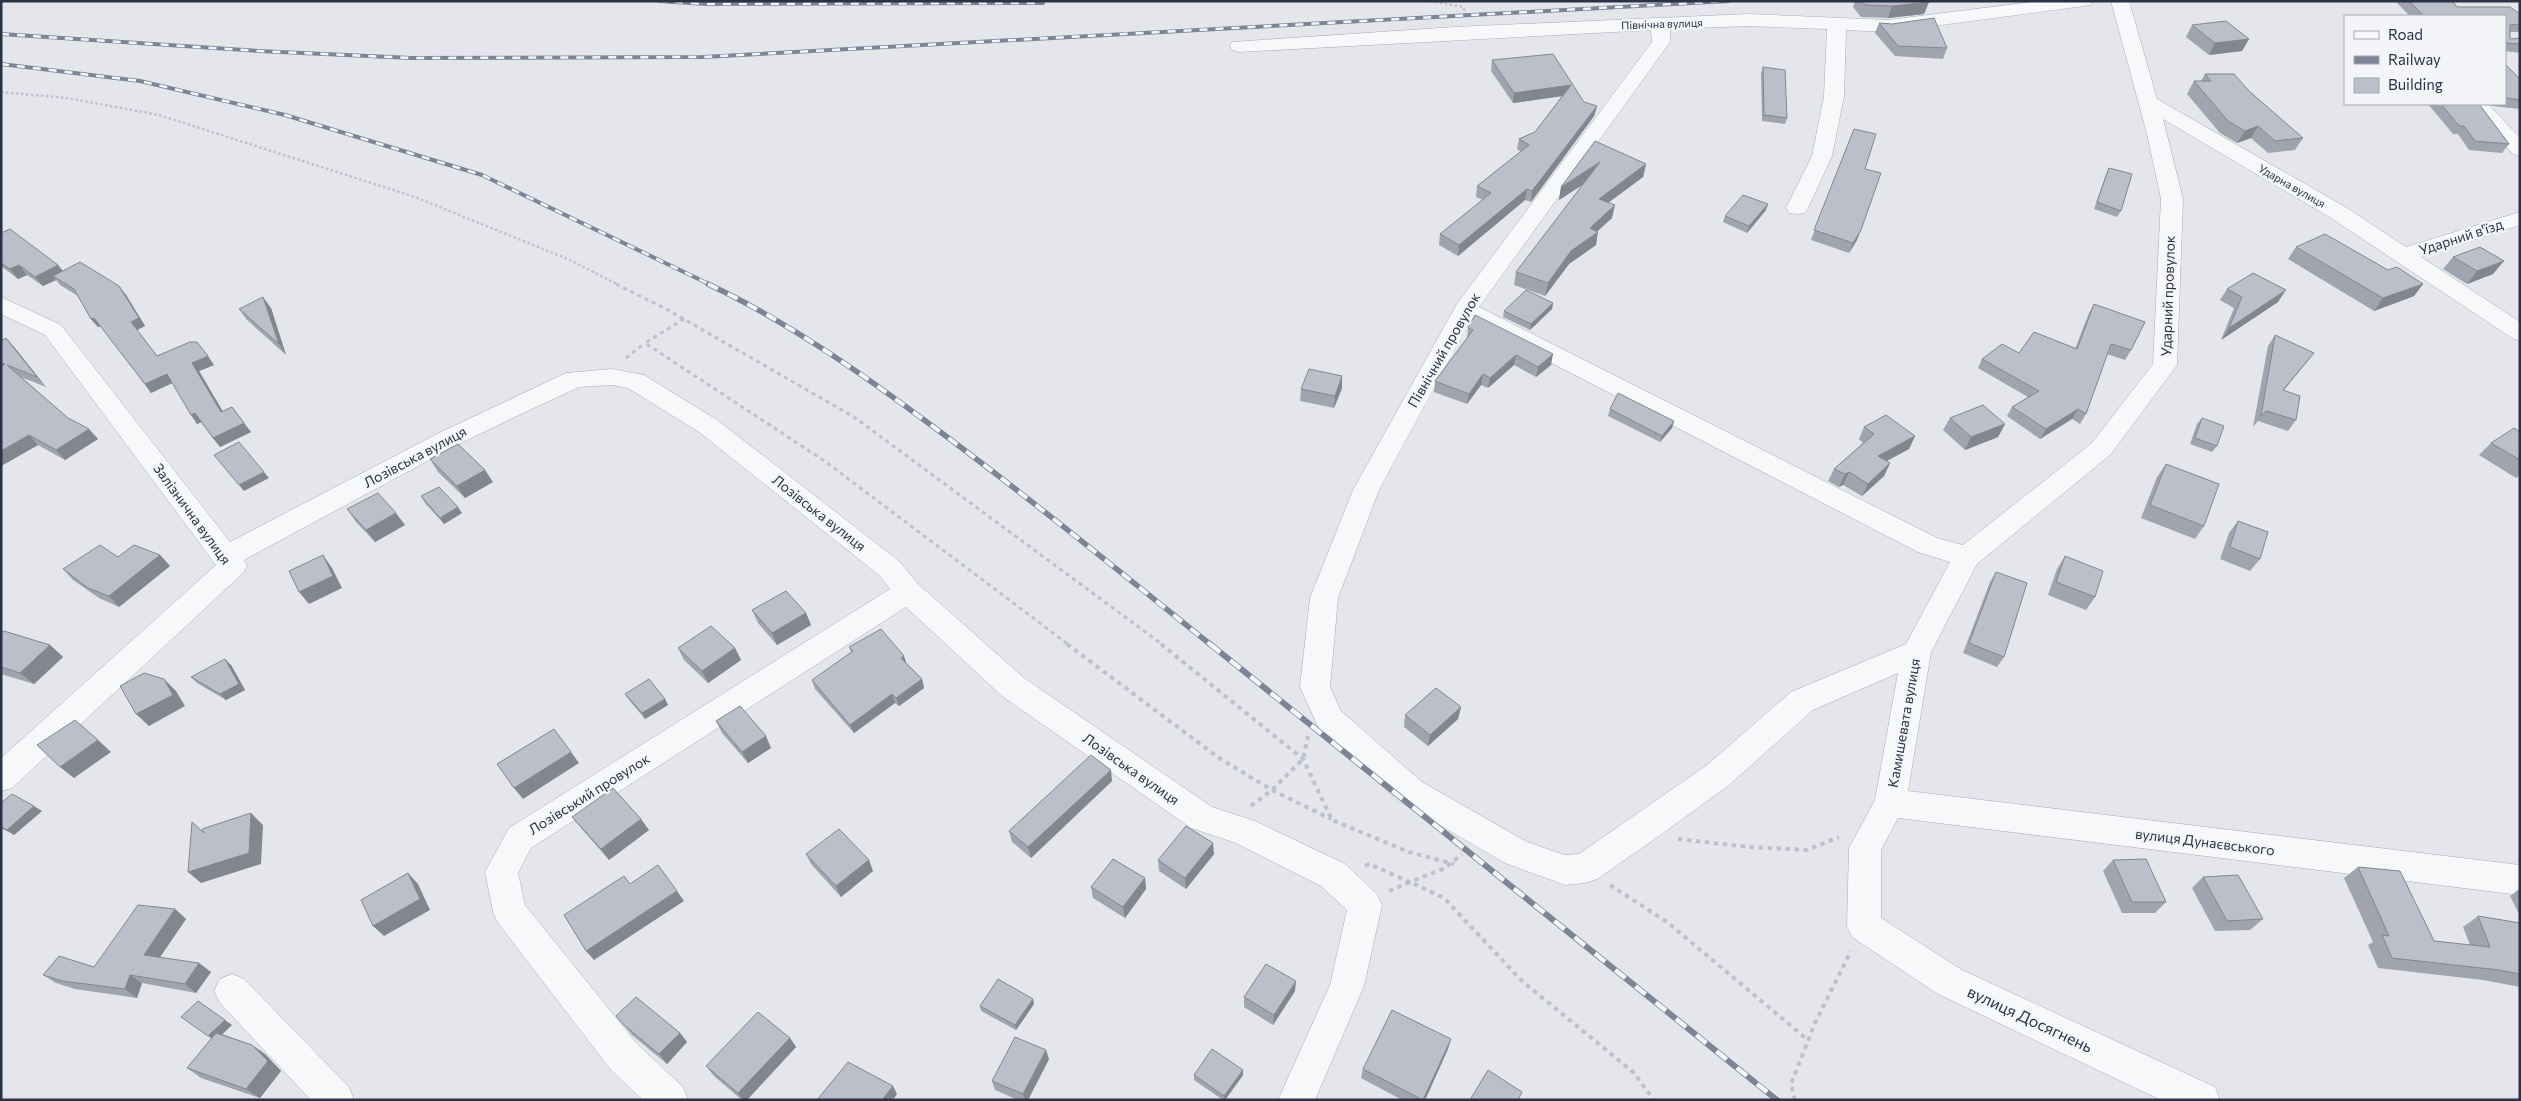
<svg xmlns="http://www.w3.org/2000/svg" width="2521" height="1101" viewBox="0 0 2521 1101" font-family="Commissioner,sans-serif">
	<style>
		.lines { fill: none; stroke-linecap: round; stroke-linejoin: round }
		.street-casing { stroke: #a8acb7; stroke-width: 1 }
		.path-far2 { stroke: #bec1c7; stroke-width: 2.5; stroke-dasharray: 2.5 2.5; stroke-linecap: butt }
		.path-far1 { stroke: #bec1c7; stroke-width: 3; stroke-dasharray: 4 4; stroke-linecap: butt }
		.path { stroke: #bec1c7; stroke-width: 4; stroke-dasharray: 4.5 4.5; stroke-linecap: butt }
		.street { fill: #f7f8fa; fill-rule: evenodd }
		.rail-far2-casing { stroke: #7c8496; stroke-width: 4 }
		.rail-far1-casing { stroke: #7c8496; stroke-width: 5.5 }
		.rail-casing { stroke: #7c8496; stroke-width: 6 }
		.rail-far2 { stroke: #f4f5f9; stroke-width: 2.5; stroke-dasharray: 8; stroke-linecap: butt }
		.rail-far1 { stroke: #f4f5f9; stroke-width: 4; stroke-dasharray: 11; stroke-linecap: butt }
		.rail { stroke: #f4f5f9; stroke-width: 4.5; stroke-dasharray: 13; stroke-linecap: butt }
		.wall { fill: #a1a4ae }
		.shaded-wall { fill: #83868d }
		.building { fill: #bbbfca; stroke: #83868d }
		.labels { text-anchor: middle; stroke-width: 4.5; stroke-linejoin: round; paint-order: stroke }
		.far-street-label { font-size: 11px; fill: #2a3245; stroke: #f4f5f9 }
		.street-label { font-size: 14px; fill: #2a3245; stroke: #f4f5f9 }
		.near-street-label { font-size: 16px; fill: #2a3245; stroke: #f4f5f9 }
	</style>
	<rect width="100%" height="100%" fill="#e4e6ec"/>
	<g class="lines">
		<defs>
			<g id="street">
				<path d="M2039 1H2093L2090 5 2084 6 1888 32 1846 30 1844 96 1832 156 1808 208 1805 213 1797 214 1789 213 1786 208 1812 156 1824 96 1827 29 1748 26 1670 29V42L1479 307 1937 538 1963 545 2092 443 2153 364 2161 199 2147 134 2111 1H2129L2157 99 2347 208 2406 247 2520 212V225L2421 257 2520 322V341L2512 338 2331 218 2163 119 2183 199 2177 365 2110 455 1977 564 1931 652 1908 791 2520 865V895L1898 818 1881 850V918L1962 970 2215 1087 2220 1100H2161L1938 994 1852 937 1847 926 1849 848 1875 800 1898 673 1813 710 1729 785 1652 841 1597 879 1585 883 1565 885 1505 863 1400 802 1319 729 1300 687 1310 598 1353 490 1457 304 1652 42 1651 30 1239 52 1232 50 1230 46 1232 42 1454 27 1748 14 1888 20ZM1470 321 1918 552 1950 562 1906 644 1791 692 1707 765 1579 854 1565 855 1527 842 1422 782 1341 711 1330 687 1338 598 1379 490Z"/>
				<polygon points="2467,104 2488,104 2520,138 2520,156 2513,154"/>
				<polygon points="1,297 61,325 230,542 439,433 566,373 612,369 644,375 717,420 899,561 918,584 1024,678 1212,807 1255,821 1345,864 1377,894 1382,905 1364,986 1315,1100 1278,1100 1330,985 1347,910 1321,886 1236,843 1191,828 1002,696 906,607 531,848 518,873 525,905 637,1044 683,1087 688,1100 643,1100 611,1070 498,923 493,912 485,872 509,828 890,589 879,575 699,432 628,388 612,385 579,387 521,414 457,445 244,560 247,566 243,573 12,788 1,791 1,758 216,565 45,335 1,314"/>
				<polygon points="232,974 244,979 349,1087 354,1100 311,1100 220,1003 214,991 220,979"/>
			</g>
		</defs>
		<use href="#street" class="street-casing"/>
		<g class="path-far2">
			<polyline points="1430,1 1463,7 1466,14"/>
			<polyline points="1,92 67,98 159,115 415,197 570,260 619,285"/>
		</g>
		<g class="path-far1">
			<polyline points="616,284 668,310 854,417 1163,645"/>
			<polyline points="684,319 645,343 826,462 1069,645"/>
			<polyline points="626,358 645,343"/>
		</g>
		<g class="path">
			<polyline points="1067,644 1219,758 1272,790 1331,819"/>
			<polyline points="1161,644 1303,759 1332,820 1409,852 1454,864"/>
			<polyline points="1251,806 1272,790 1303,759 1308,736"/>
			<polyline points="1678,839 1750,847 1807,850 1839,837"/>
			<polyline points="1365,866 1369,864 1410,882 1445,868 1462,854"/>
			<polyline points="1610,885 1667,922 1808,1040"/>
			<polyline points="1389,891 1410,882 1444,898 1522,981 1633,1072 1654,1100"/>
			<polyline points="1795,1100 1791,1084 1815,1023 1851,951"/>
		</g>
		<use href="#street" class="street"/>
		<defs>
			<g id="rail-far2">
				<polyline points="659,1 706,4 1043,3"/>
				<polyline points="1,34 258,51 412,58 703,57 1728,1"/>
				<polyline points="1,64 140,81 285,115 482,175 711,285"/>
			</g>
			<path id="rail-far1" d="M708 284C788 322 861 373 931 425 1027 496 1119 571 1211 645"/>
			<polyline id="rail" points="1210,644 1777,1100"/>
		</defs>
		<use href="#rail-far2" class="rail-far2-casing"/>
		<use href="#rail-far1" class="rail-far1-casing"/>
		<use href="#rail" class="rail-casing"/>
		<use href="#rail-far2" class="rail-far2"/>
		<use href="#rail-far1" class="rail-far1"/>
		<use href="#rail" class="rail"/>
	</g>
	<g class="wall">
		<polygon points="1855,1 1929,1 1924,14 1888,18 1861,17 1853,7"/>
		<polygon points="2399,1 2452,1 2457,7 2520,14 2520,32 2510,32 2510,39 2520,38 2520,53 2505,51 2505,16 2410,16 2397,3"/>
		<polygon points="1879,23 1892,24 1947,48 1943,59 1895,56 1875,33"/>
		<polygon points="2192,25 2249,39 2242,51 2209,55 2186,37"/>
		<polygon points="1492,60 1584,102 1597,106 1594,116 1531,202 1525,200 1458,256 1439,245 1440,234 1483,200 1476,197 1477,186 1521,152 1517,149 1519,139 1535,132 1562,96 1513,103 1491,71"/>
		<polygon points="2505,64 2520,79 2520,109 2493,106 2490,104 2505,104"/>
		<polygon points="1763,67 1787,118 1785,124 1762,121 1761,73"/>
		<polygon points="2205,74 2249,91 2303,138 2295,150 2268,153 2251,138 2237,143 2220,133 2187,94 2194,81 2201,81"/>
		<polygon points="2428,104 2479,104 2509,144 2502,153 2469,150 2458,134 2453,134"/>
		<polygon points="1854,129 1865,169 1857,240 1849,253 1811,240"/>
		<polygon points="1646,164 1643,177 1608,203 1612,218 1597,231 1596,245 1569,264 1545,296 1514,285 1516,272 1584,183 1559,200 1561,187"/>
		<polygon points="2109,168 2121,211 2117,217 2094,209 2106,174"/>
		<polygon points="1766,210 1747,233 1723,222 1725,216"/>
		<polygon points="1,233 58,265 63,271 119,286 126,295 145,326 137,330 157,356 214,365 199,371 222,411 251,432 220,447 201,422 197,424 173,383 151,393 101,326 98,327 91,319 78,296 60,285 56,280 43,286 27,275 18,279 1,266"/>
		<polygon points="2296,247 2388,270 2423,284 2414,296 2374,311 2288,259"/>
		<polygon points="2453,257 2493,274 2467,284 2443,269"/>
		<polygon points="2227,289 2278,302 2221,340 2234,308 2220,300"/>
		<polygon points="1553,303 1552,309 1530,330 1503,317 1504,311"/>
		<polygon points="2094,304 2131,350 2125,360 2107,354 2086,414 2080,424 2072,419 2040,439 2007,416 2012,407 2028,397 1978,368 1982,359 2019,353 2075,349 2089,313"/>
		<polygon points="271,308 286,355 247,320 239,309"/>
		<polygon points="1468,328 1551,365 1536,377 1514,365 1488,388 1481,385 1467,404 1434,392 1435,381 1467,338"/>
		<polygon points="2275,335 2314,353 2283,390 2296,420 2288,431 2258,421 2253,427 2268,346"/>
		<polygon points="6,338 46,387 21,377 68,418 98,439 65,460 38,445 1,466 1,341"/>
		<polygon points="1342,376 1342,388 1334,408 1300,401 1301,389"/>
		<polygon points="1610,409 1674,421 1672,428 1660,442 1608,416"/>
		<polygon points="1950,418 2005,424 1998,437 1965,450 1943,430"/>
		<polygon points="2202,418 2217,446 2212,452 2190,444 2197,424"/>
		<polygon points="1864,427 1915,436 1909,449 1886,461 1890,463 1884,476 1862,496 1843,485 1839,487 1828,481 1834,469 1863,443 1859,439"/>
		<polygon points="2520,432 2520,475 2516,478 2479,455 2491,443"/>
		<polygon points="430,459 493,482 465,498 438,472"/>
		<polygon points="2166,464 2204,526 2195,539 2141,518 2157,477"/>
		<polygon points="421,496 462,513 444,524 425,503"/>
		<polygon points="347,509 405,525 375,542 356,522"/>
		<polygon points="2238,521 2260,559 2250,571 2220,559 2229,533"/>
		<polygon points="160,555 170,566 119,607 99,598 73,580 63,569 118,557"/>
		<polygon points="2065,556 2095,597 2086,610 2048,595 2057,569"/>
		<polygon points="1996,572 2004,657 1997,667 1963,653 1990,582"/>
		<polygon points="752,610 806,613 811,625 777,645 758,623"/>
		<polygon points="1,633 50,645 63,657 34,684 1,674"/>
		<polygon points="849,647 906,664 922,679 924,688 899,706 895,703 854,733 815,689 812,680 851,652"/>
		<polygon points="678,648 735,648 741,660 708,683 684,660"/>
		<polygon points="231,665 245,690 226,700 197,683 191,677"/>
		<polygon points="625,694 665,699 668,705 645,719 629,700"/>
		<polygon points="1461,707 1458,719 1428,746 1404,727 1405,715"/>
		<polygon points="716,721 771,748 748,763 722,733"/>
		<polygon points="1112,781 1031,858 1012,842 1009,831"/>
		<polygon points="1,803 42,811 14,835 1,828"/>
		<polygon points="572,817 649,830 609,860 581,828"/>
		<polygon points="806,854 873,871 841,897 811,864"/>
		<polygon points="1214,854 1186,889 1159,871 1158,860"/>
		<polygon points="2113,860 2166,902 2155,913 2122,913 2103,871"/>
		<polygon points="2358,867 2434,941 2470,945 2463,927 2478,916 2520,923 2520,987 2483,980 2378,968 2368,945 2373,942 2344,878"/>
		<polygon points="2203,877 2263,919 2250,930 2215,931 2192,888"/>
		<polygon points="1145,878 1146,889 1125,918 1093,898 1091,887"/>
		<polygon points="2518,890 2520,890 2520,916 2510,896"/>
		<polygon points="175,909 186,919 160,957 211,972 196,993 142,983 137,998 75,989 56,983 43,975 94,967"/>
		<polygon points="1295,991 1273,1025 1244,1007 1244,997"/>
		<polygon points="1033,999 1034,1004 1016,1030 981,1011 980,1006"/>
		<polygon points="616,1016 680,1033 687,1042 667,1064 632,1035"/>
		<polygon points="232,1025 222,1034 252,1045 265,1054 281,1071 260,1098 201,1078 187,1068 211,1039"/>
		<polygon points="790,1038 796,1047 747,1100 742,1100 714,1076 706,1066"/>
		<polygon points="1448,1049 1425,1100 1402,1100 1361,1078 1363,1069"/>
		<polygon points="1049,1059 1028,1100 1018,1100 995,1090 992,1081"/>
		<polygon points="1243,1070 1243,1075 1225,1100 1223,1100 1194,1080 1194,1075"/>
	</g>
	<g class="shaded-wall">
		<polygon points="1929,2 1924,14 1888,18 1892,6"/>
		<polygon points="2249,39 2242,51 2209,55 2215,43"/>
		<polygon points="1571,85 1570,95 1513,103 1514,93"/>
		<polygon points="1597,106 1594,116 1531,202 1532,191"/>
		<polygon points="2258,126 2251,138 2237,143 2245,131"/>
		<polygon points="1600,162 1598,175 1559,200 1561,187"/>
		<polygon points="1646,164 1643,177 1597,211 1599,199"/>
		<polygon points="1527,189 1525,200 1458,256 1459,245"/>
		<polygon points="1768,204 1766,210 1747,233 1749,226"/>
		<polygon points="1615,205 1612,218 1589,239 1598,232 1596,245 1569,264 1545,296 1548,283 1571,251 1590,228"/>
		<polygon points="1861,230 1857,240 1849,253 1853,243"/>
		<polygon points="2504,261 2493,274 2467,284 2477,271"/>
		<polygon points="19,265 27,275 18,279 10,269"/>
		<polygon points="58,265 66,275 53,276 56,280 43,286 35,277"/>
		<polygon points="2423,284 2414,296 2374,311 2383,298"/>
		<polygon points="119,286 126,295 145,326 137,330 131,322"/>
		<polygon points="2286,290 2278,302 2221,340 2229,328"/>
		<polygon points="263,297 271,308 286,355 279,344"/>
		<polygon points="1553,303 1552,309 1530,330 1531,324"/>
		<polygon points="94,318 101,326 98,327 91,319"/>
		<polygon points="6,338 15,348 46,387 37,377"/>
		<polygon points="2314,353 2306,363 2275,401 2283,390"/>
		<polygon points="1553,354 1551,365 1536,377 1538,367"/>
		<polygon points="1516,355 1514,365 1488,388 1490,378"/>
		<polygon points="208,356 214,365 199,371 228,420 221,412 192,363"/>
		<polygon points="167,374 174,382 151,393 145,384"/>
		<polygon points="1483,374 1481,385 1467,404 1469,394"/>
		<polygon points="1342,376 1342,388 1334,408 1335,396"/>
		<polygon points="232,407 251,432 220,447 213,438"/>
		<polygon points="2078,409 2072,419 2040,439 2046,429"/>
		<polygon points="195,413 202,422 197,424 191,415"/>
		<polygon points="1674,421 1672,428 1660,442 1662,436"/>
		<polygon points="2005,424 1998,437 1965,450 1971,437"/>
		<polygon points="89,429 98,439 65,460 56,450"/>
		<polygon points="29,435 38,445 1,466 1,451"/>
		<polygon points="1915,436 1909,449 1872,469 1878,456"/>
		<polygon points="1890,463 1884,476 1862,496 1868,484"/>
		<polygon points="485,470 493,482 465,498 457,486"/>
		<polygon points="264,472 269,478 244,491 239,485"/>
		<polygon points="1849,472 1843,485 1839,487 1845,474"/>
		<polygon points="458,507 462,513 444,524 440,518"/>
		<polygon points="396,513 405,525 375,542 366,530"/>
		<polygon points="160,555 170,566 119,607 109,596"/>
		<polygon points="323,555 332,568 342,588 309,604 299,592"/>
		<polygon points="806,613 811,625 777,645 772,633"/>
		<polygon points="50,645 63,657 34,684 20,673"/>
		<polygon points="735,648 741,660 708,683 702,671"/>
		<polygon points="904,656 907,665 901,658"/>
		<polygon points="225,659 231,665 245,690 226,700 220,694"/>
		<polygon points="164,679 176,691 185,706 149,726 136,714"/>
		<polygon points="922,679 924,688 899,706 896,698"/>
		<polygon points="892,694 895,703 854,733 850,725"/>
		<polygon points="665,699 668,705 645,719 642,713"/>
		<polygon points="1461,707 1458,719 1428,746 1430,735"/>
		<polygon points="766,736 771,748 748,763 742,752"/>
		<polygon points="98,740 111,752 74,778 60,767"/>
		<polygon points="571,752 579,763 523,799 514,788"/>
		<polygon points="1111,770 1112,781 1031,858 1028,847"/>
		<polygon points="34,806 42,811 14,835 7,830"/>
		<polygon points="251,813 263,825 261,864 201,883 188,872"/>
		<polygon points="641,819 649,830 609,860 601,849"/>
		<polygon points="1213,843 1214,854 1186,889 1185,878"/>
		<polygon points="869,860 873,871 841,897 836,886"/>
		<polygon points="408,873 418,884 430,910 384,936 373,926"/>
		<polygon points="1145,878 1146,889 1125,918 1123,907"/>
		<polygon points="677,891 684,901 594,960 586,951"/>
		<polygon points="175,909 186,919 156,963 144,955"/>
		<polygon points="199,963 211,972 196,993 185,984"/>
		<polygon points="130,975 142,983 137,998 125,989"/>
		<polygon points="1296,981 1295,991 1273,1025 1274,1015"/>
		<polygon points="1033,999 1034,1004 1016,1030 1015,1025"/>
		<polygon points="225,1020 232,1025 215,1041 208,1036"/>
		<polygon points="680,1033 687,1042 667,1064 659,1054"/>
		<polygon points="790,1038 796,1047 747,1100 743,1100 738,1093"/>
		<polygon points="1451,1039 1448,1049 1425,1100 1423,1100"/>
		<polygon points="252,1045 265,1054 281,1071 260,1098 246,1089"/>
		<polygon points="1046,1050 1049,1059 1028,1100 1025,1100 1023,1094"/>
		<polygon points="1243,1070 1243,1075 1225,1100 1224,1096"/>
		<polygon points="893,1086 897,1094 893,1100 882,1100"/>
	</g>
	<g class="building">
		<polygon points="1862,1 1929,1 1929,2 1892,6 1865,5"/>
		<polygon points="2409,1 2452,1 2457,7 2510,7 2520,14 2520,24 2510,25 2510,39 2520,38 2520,44 2505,43 2505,16 2424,16"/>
		<polygon points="1934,18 1947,48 1898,46 1879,23 1892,24"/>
		<polygon points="2226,21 2249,39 2215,43 2192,25"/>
		<polygon points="1553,54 1584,102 1597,106 1532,191 1527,189 1459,245 1440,234 1491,193 1477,186 1529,145 1519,139 1535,132 1571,85 1514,93 1492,60"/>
		<polygon points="2505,64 2520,79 2520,100 2505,98"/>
		<polygon points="1763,67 1785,70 1787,118 1764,115"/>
		<polygon points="2205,74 2234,74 2249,91 2303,138 2275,141 2258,126 2245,131 2228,121 2194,81 2211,81"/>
		<polygon points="2441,104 2479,104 2509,144 2475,141 2464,126 2459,126"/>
		<polygon points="1854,129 1876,134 1865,169 1881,173 1861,230 1853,243 1814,230"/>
		<polygon points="1595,141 1646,164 1599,199 1615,205 1590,228 1598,232 1571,251 1548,283 1516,272 1600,162 1561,187"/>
		<polygon points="2109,168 2132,174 2121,211 2097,202"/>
		<polygon points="1743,195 1768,204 1749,226 1725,216"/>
		<polygon points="10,229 58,265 35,277 19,265 10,269 1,263 1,233"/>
		<polygon points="2325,234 2388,270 2397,267 2423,284 2383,298 2296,247"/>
		<polygon points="2480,247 2504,261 2477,271 2453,257"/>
		<polygon points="80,262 119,286 139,318 131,322 157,356 190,342 197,342 208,356 192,363 221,412 232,407 244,423 213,438 195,413 191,415 167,374 145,384 94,318 91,319 74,289 53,276"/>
		<polygon points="2253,273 2286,290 2229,328 2242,297 2227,289"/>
		<polygon points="1526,290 1553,303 1531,324 1504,311"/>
		<polygon points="263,297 279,344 239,309"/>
		<polygon points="2094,304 2145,322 2131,350 2111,344 2086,414 2078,409 2046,429 2012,407 2039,391 1982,359 2002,344 2019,353 2034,332 2077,349"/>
		<polygon points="1475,315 1553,354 1538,367 1516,355 1490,378 1483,374 1469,394 1435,381 1473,330 1468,328"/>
		<polygon points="2275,335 2314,353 2283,390 2300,396 2296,420 2266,411 2261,416"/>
		<polygon points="6,338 37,377 7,365 68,418 89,429 56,450 29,435 1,451 1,366 5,364 1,363 1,341"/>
		<polygon points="1309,369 1342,376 1335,396 1301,389"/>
		<polygon points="1618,393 1674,421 1662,436 1610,409"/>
		<polygon points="1983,405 2005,424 1971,437 1950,418"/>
		<polygon points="1886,415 1915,436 1878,456 1890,463 1868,484 1849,472 1845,474 1834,469 1874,434 1864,427"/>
		<polygon points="2202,418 2224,426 2217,446 2195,438"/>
		<polygon points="2514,428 2520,432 2520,460 2491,443"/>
		<polygon points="239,442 264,472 239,485 214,455"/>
		<polygon points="458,444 485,470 457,486 430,459"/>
		<polygon points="2166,464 2219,484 2204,526 2150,505"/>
		<polygon points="439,487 458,507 440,518 421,496"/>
		<polygon points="378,493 396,513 366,530 347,509"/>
		<polygon points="2238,521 2268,532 2260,559 2230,547"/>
		<polygon points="100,545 118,557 134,545 160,555 109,596 88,588 63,569"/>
		<polygon points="323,555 333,576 299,592 289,571"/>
		<polygon points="2065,556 2103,571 2095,597 2056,582"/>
		<polygon points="1996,572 2027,583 2004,657 1969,643"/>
		<polygon points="786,591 806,613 772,633 752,610"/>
		<polygon points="711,626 735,648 702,671 678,648"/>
		<polygon points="881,629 904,656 901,658 922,679 896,698 892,694 850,725 812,680 853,651 849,647"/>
		<polygon points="4,631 50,645 20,673 1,667 1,633"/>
		<polygon points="225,659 239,684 220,694 191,677"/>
		<polygon points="144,673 164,679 173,695 136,714 120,686"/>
		<polygon points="649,679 665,699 642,713 625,694"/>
		<polygon points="1436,688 1461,707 1430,735 1405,715"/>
		<polygon points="740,706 766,736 742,752 716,721"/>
		<polygon points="75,720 98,740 60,767 37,745"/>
		<polygon points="554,729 571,752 514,788 497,764"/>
		<polygon points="1091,755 1111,770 1028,847 1009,831"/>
		<polygon points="613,788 641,819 601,849 572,817"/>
		<polygon points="12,794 34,806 7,830 1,827 1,803"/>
		<polygon points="251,813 249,853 188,872 192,822 204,833 202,829"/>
		<polygon points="1186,826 1213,843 1185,878 1158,860"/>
		<polygon points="839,829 869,860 836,886 806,854"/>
		<polygon points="1113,859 1145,878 1123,907 1091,887"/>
		<polygon points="2146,859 2166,902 2132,902 2113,860"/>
		<polygon points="658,865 677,891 586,951 564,915 624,876 630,884"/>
		<polygon points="2358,867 2400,871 2434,941 2490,947 2478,916 2520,923 2520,974 2499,970 2392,958 2382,935 2389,936"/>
		<polygon points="408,873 420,899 373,926 361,900"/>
		<polygon points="2238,875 2263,919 2227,921 2203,877"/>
		<polygon points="138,905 175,909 144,955 199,963 185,984 130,975 125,989 62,981 43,975 59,956 94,967"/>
		<polygon points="1266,964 1296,981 1274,1015 1244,997"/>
		<polygon points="998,979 1033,999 1015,1025 980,1006"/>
		<polygon points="636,997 680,1033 659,1054 624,1025 616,1016"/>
		<polygon points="198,1001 225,1020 208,1036 181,1017"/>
		<polygon points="1392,1010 1451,1039 1423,1100 1363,1069"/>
		<polygon points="758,1012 790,1038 738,1093 706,1066"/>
		<polygon points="216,1033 252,1045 268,1061 246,1089 187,1068"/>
		<polygon points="1015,1037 1046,1050 1023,1094 992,1081"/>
		<polygon points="1212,1049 1243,1070 1224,1096 1194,1075"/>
		<polygon points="848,1062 893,1086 882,1100 817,1100"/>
		<polygon points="1488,1070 1522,1092 1518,1100 1470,1100"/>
	</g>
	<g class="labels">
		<g class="far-street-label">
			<text transform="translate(1662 24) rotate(-2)" y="4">Північна вулиця</text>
			<text transform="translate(2292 186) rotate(30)" y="4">Ударна вулиця</text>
		</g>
		<g class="street-label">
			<text transform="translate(2461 237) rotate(-18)" y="5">Ударний в'їзд</text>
			<text transform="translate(2168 296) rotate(-88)" y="5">Ударний провулок</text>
			<text transform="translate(1444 350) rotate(-60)" y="5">Північний провулок</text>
			<text transform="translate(415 457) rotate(-28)" y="5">Лозівська вулиця</text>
			<text transform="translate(819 513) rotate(38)" y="5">Лозівська вулиця</text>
			<text transform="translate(192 514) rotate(54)" y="5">Залізнична вулиця</text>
			<text transform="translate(1904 723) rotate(-80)" y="5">Камишевата вулиця</text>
			<text transform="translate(1131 769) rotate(35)" y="5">Лозівська вулиця</text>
			<text transform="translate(589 794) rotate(-32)" y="5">Лозівський провулок</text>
			<text transform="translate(2205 842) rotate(7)" y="5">вулиця Дунаєвського</text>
		</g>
		<g class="near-street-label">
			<text transform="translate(2030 1019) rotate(25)" y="6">вулиця Досягнень</text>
		</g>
	</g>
	<rect width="2521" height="1101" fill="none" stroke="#2a3245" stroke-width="5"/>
	<rect x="2344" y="15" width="162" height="90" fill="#f4f5f9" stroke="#a3a7b1"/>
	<rect x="2354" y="31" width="25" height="8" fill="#f7f8fa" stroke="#a3a7b1"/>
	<text x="2388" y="40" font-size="15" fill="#2a3245">Road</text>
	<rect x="2354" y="56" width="25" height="8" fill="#7c8496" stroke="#a3a7b1"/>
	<text x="2388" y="65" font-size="15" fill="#2a3245">Railway</text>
	<rect x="2354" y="78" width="25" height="15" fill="#bbbfca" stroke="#a3a7b1"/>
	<text x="2388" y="90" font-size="15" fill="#2a3245">Building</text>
</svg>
